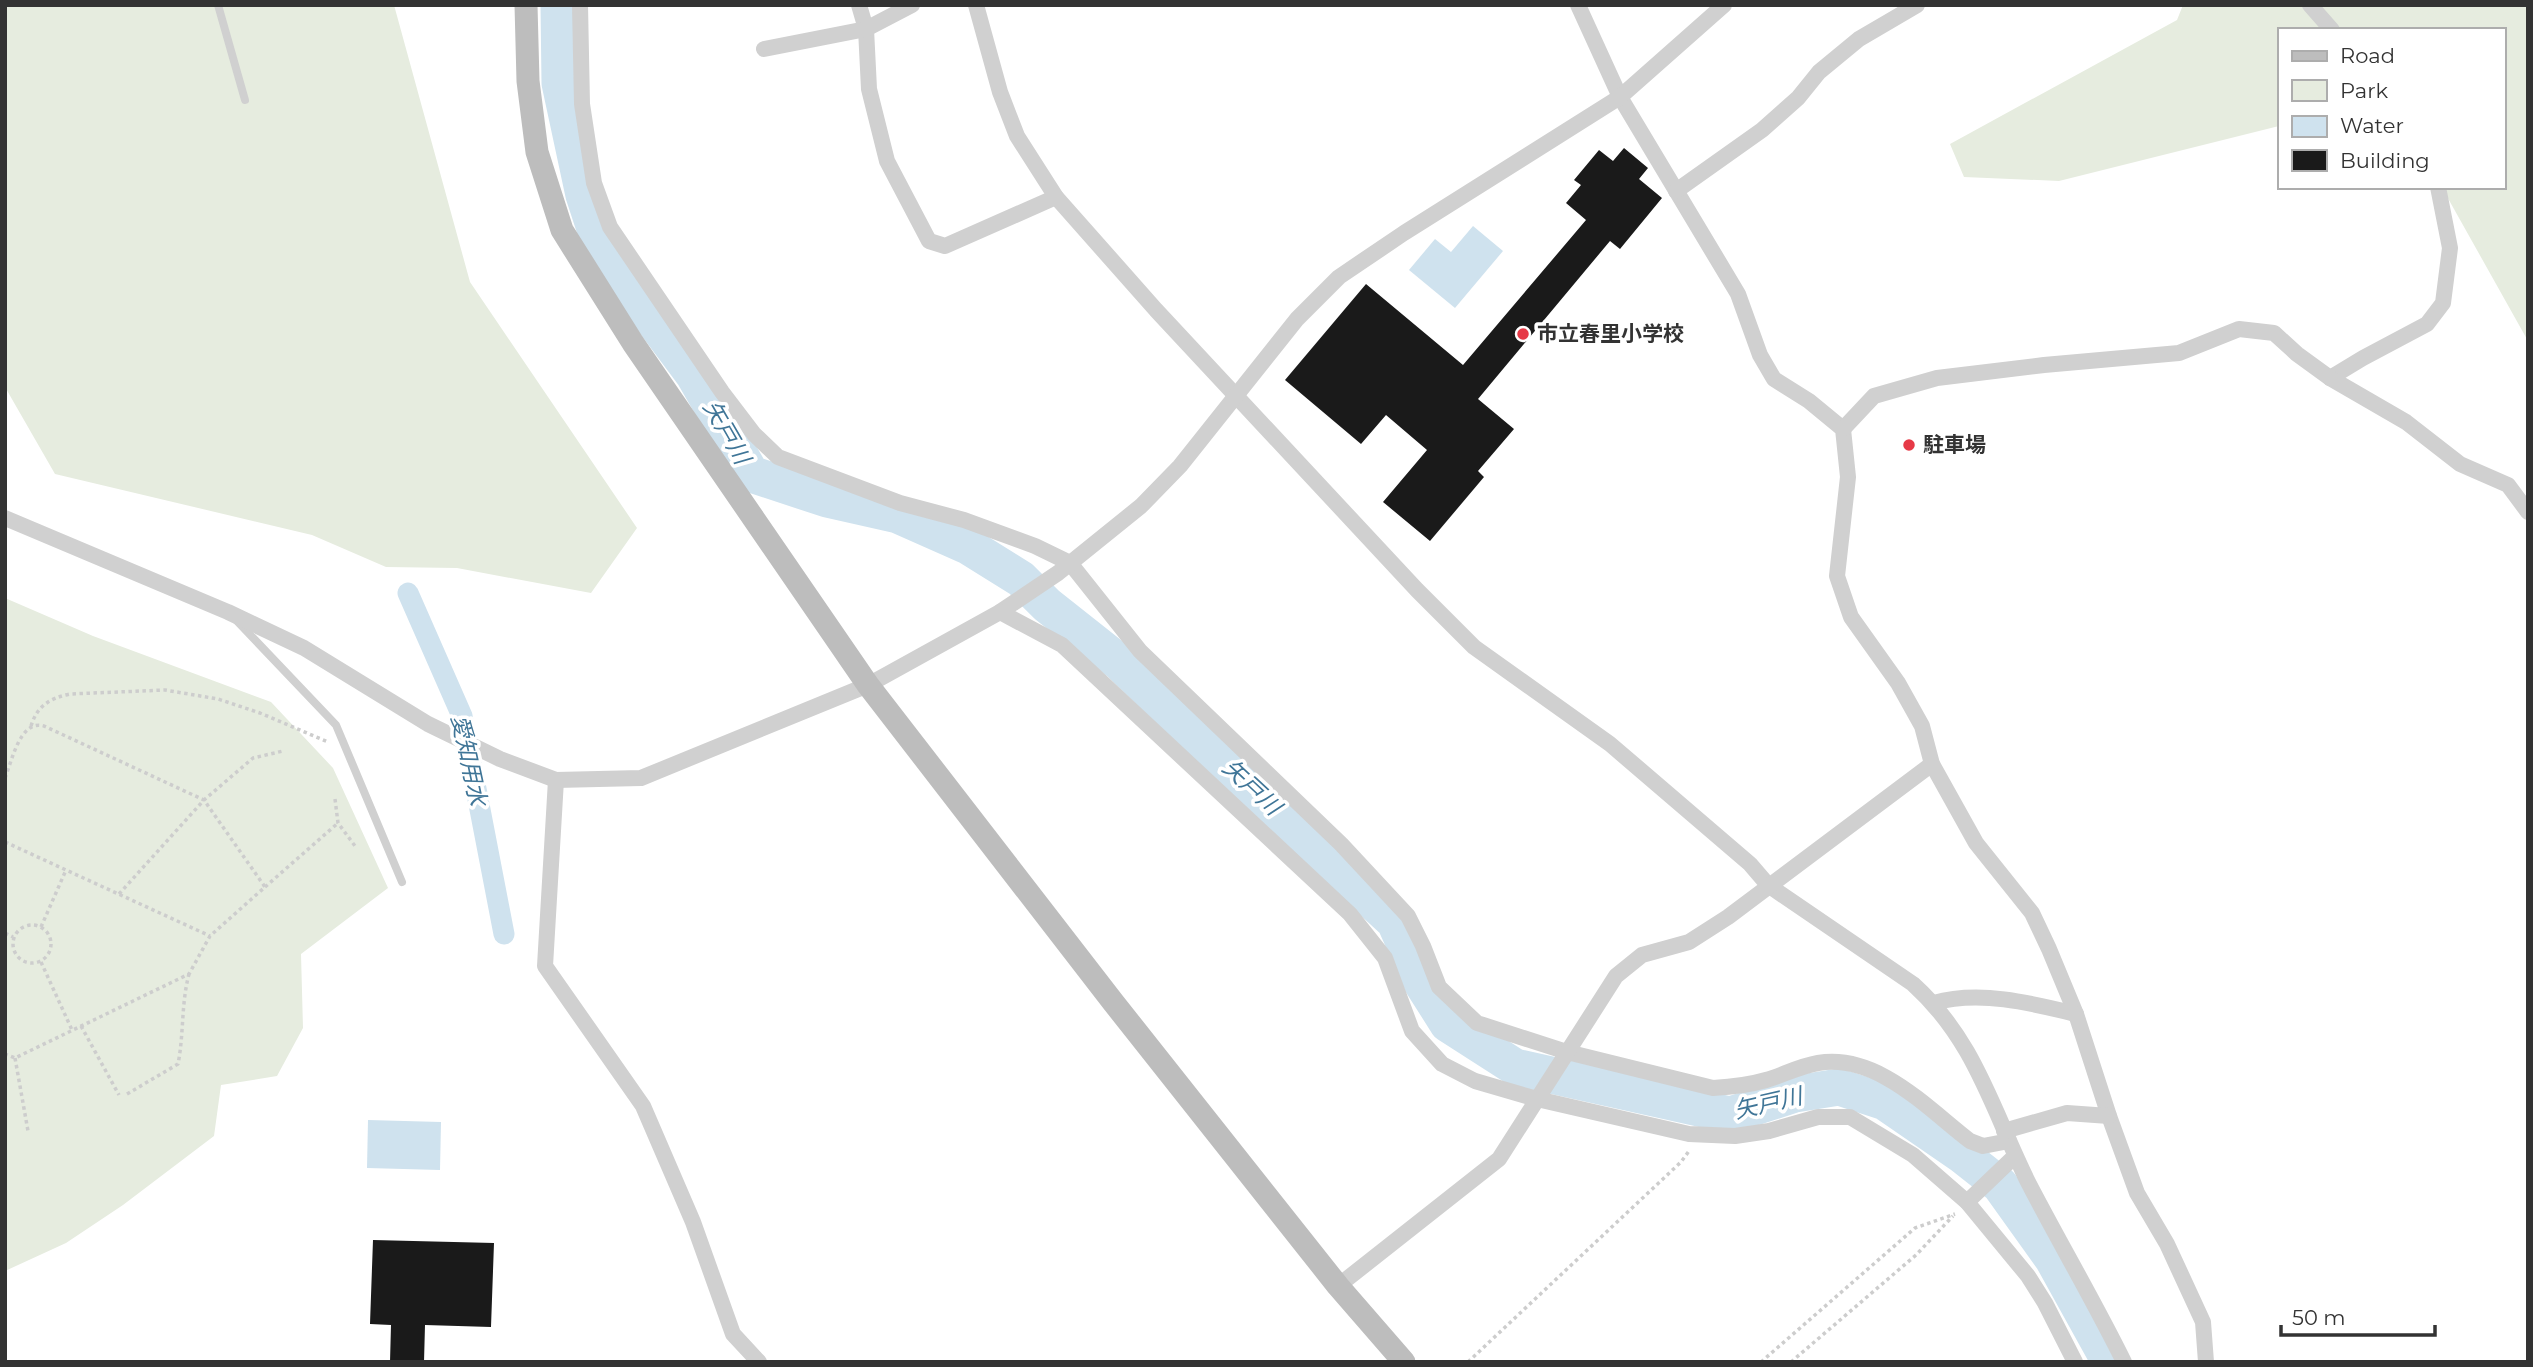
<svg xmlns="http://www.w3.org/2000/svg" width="2533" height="1367" viewBox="0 0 2533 1367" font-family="Montserrat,'Noto Sans JP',sans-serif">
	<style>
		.green { fill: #e6ecdf }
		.water { fill: #cfe2ee }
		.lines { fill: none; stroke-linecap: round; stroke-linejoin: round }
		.canal { stroke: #cfe2ee; stroke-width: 21 }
		.river { stroke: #cfe2ee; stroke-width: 37 }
		.building { fill: #1a1a1a }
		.path { stroke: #cdcdcd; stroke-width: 3.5; stroke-dasharray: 3.5 3.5; stroke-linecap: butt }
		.lane { stroke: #d0d0d0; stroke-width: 8 }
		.street { stroke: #d0d0d0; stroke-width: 16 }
		.secondary { stroke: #bdbdbd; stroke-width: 23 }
		.poi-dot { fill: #e63946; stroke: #fff; stroke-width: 2.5 }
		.labels { text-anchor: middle; stroke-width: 7; stroke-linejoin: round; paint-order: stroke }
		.poi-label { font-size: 21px; font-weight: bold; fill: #333; stroke: #fff; text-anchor: start }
		.water-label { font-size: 23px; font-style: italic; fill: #3f7597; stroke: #fff }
	</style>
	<rect width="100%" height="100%" fill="#fff"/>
	<g class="green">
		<polygon points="8,5 394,5 470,282 637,528 591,593 457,568 386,567 312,535 55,474 5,387 5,8"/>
		<polygon points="2183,5 2528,5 2528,341 2445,193 2433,187 2503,187 2503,30 2279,30 2279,126 2059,181 1964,177 1950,144 2177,20"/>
		<polygon points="5,598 93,636 271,702 333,768 388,888 301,954 303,1028 277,1076 221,1085 214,1136 123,1205 66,1243 5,1271"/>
	</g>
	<g class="water">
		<polygon points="1473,226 1503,251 1455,308 1409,270 1435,239 1451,252"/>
		<polygon points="368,1120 441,1122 440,1170 367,1168"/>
	</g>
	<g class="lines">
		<polyline class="canal" points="408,593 462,716 504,934"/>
		<polyline class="river" points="559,5 560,83 584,195 603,253 694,375 751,474 827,499 898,515 968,546 1021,579 1047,605 1119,662 1271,808 1395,922 1422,983 1448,1024 1515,1067 1730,1115 1795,1094 1839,1087 1885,1102 1962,1155 2000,1185 2053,1259 2110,1362"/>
	</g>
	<g class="building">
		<polygon points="1624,148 1648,168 1639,179 1662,198 1620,249 1610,241 1478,399 1514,429 1478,471 1484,477 1430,541 1383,502 1427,450 1386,415 1361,444 1285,380 1366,284 1463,365 1586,220 1566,203 1581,185 1574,180 1599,150 1613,161"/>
		<polygon points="373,1240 494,1243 491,1327 425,1325 424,1362 390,1362 391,1325 370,1324"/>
	</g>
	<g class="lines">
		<g class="path">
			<path d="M31 726C37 706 50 698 70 694L165 690 218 699 260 713 328 742"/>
			<path d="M5 778C12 761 20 719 44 726L204 800 265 887 210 936 189 974 15 1058 5 1054"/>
			<polyline points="335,799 338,823 355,846"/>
			<polyline points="5,842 210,936"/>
			<polyline points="265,887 338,823"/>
			<polyline points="119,894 204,800 253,758 283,751"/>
			<circle cx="32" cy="944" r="19"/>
			<polyline points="41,927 66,870"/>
			<polyline points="5,933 13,937"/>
			<polyline points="41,962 72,1030"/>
			<polyline points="81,1026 119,1095"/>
			<polyline points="15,1058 28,1131"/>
			<path d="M127 1094 178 1064C184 1034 181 1004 189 974"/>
			<polyline points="1468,1362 1681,1162 1689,1151"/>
			<polyline points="1761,1362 1915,1228 1955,1214"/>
			<polyline points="1791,1362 1916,1255 1953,1216"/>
		</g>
		<g class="lane">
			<polyline points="218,5 245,100"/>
			<polyline points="237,621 336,725 402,882"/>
		</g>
		<g class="street">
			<path d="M580 5 582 104 594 183 610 227 722 392 754 434 778 457 900 503 964 520 1035 546 1070 563 1140 651 1341 844 1408 916 1423 946 1439 987 1477 1023 1567 1052 1713 1088C1731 1087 1749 1085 1766 1080 1783 1075 1800 1066 1818 1063 1877 1053 1927 1108 1970 1141L1983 1146 2009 1141"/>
			<polyline points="859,5 866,29 869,89 887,161 929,241 945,246 1056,197"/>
			<path d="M976 5 1000 92 1017 136 1056 197 1156 310 1417 590 1474 647 1610 744 1750 864 1768 885 1913 984C1975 1040 1992 1109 2028 1182 2059 1242 2094 1301 2124 1362"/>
			<polyline points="1578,5 1620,97 1738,294 1760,355 1774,379 1809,401 1843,429 1848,477 1837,576 1851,617 1898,683 1922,726 1932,764 1976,843 2032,913 2049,949 2076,1014 2109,1116 2137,1193 2167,1244 2203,1322 2206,1362"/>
			<polyline points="2310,5 2332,30"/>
			<polyline points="764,49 866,29 912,5"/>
			<polyline points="1676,191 1762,130 1798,98 1819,72 1859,39 1917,5"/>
			<polyline points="2330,378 2363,358 2427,324 2443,303 2450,248 2438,187"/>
			<polyline points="1843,429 1874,396 1937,378 2044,365 2179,353 2239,329 2274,333 2297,354 2330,378 2406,422 2460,464 2508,485 2528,512"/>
			<polyline points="5,518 228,612 304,648 428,724 500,759 556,780 641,778 868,685 1000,612 1058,573 1141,506 1180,466 1297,319 1339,277 1404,233 1620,97 1724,5"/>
			<polyline points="1000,612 1062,645 1350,914 1385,958 1412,1031 1442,1064 1475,1081 1537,1099 1689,1134 1735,1136 1769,1131 1818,1117 1850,1117 1913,1155 1967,1202 2028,1276 2045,1303 2075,1362"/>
			<polyline points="556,780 545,966 643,1106 693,1222 733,1334 759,1362"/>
			<path d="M1934 1003C1979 990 2031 1003 2076 1014"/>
			<polyline points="2004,1131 2067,1113 2109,1116"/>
			<polyline points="1967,1202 2015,1156"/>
			<polyline points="1338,1286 1499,1159 1616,976 1642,955 1689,942 1728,917 1932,764"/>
		</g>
		<polyline class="secondary" points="526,5 528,81 537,152 562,230 633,343 868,685 1113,1002 1338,1286 1404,1362"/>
	</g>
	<g class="poi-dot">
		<circle cx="1523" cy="334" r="7"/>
		<circle cx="1909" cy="445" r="7"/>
	</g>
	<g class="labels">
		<g class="poi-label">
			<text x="1537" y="341">市立春里小学校</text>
			<text x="1923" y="452">駐車場</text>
		</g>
		<g class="water-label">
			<text transform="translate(727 432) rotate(60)" y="8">矢戸川</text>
			<text transform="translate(469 760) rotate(78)" y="8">愛知用水</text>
			<text transform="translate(1252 787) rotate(43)" y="8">矢戸川</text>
			<text transform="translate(1768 1103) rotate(-13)" y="8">矢戸川</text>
		</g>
	</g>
	<rect width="2533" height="1367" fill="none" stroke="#333333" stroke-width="14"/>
	<rect x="2278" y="28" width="228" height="161" fill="#ffffff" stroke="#adadad" stroke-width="2"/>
	<rect x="2292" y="51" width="35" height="10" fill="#bdbdbd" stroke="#adadad" stroke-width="2"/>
	<text x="2340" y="63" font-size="21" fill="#333333">Road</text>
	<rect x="2292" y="80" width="35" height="21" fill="#e6ecdf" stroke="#adadad" stroke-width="2"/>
	<text x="2340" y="98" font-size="21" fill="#333333">Park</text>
	<rect x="2292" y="116" width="35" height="21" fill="#cfe2ee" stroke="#adadad" stroke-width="2"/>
	<text x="2340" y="133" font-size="21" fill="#333333">Water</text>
	<rect x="2292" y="150" width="35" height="21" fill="#1a1a1a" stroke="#adadad" stroke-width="2"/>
	<text x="2340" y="168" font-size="21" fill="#333333">Building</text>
	<path d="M2281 1325v10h154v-10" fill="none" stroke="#333333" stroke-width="3.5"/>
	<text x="2292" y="1325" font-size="21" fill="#333333" stroke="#ffffff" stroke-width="5" paint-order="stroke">50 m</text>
</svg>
